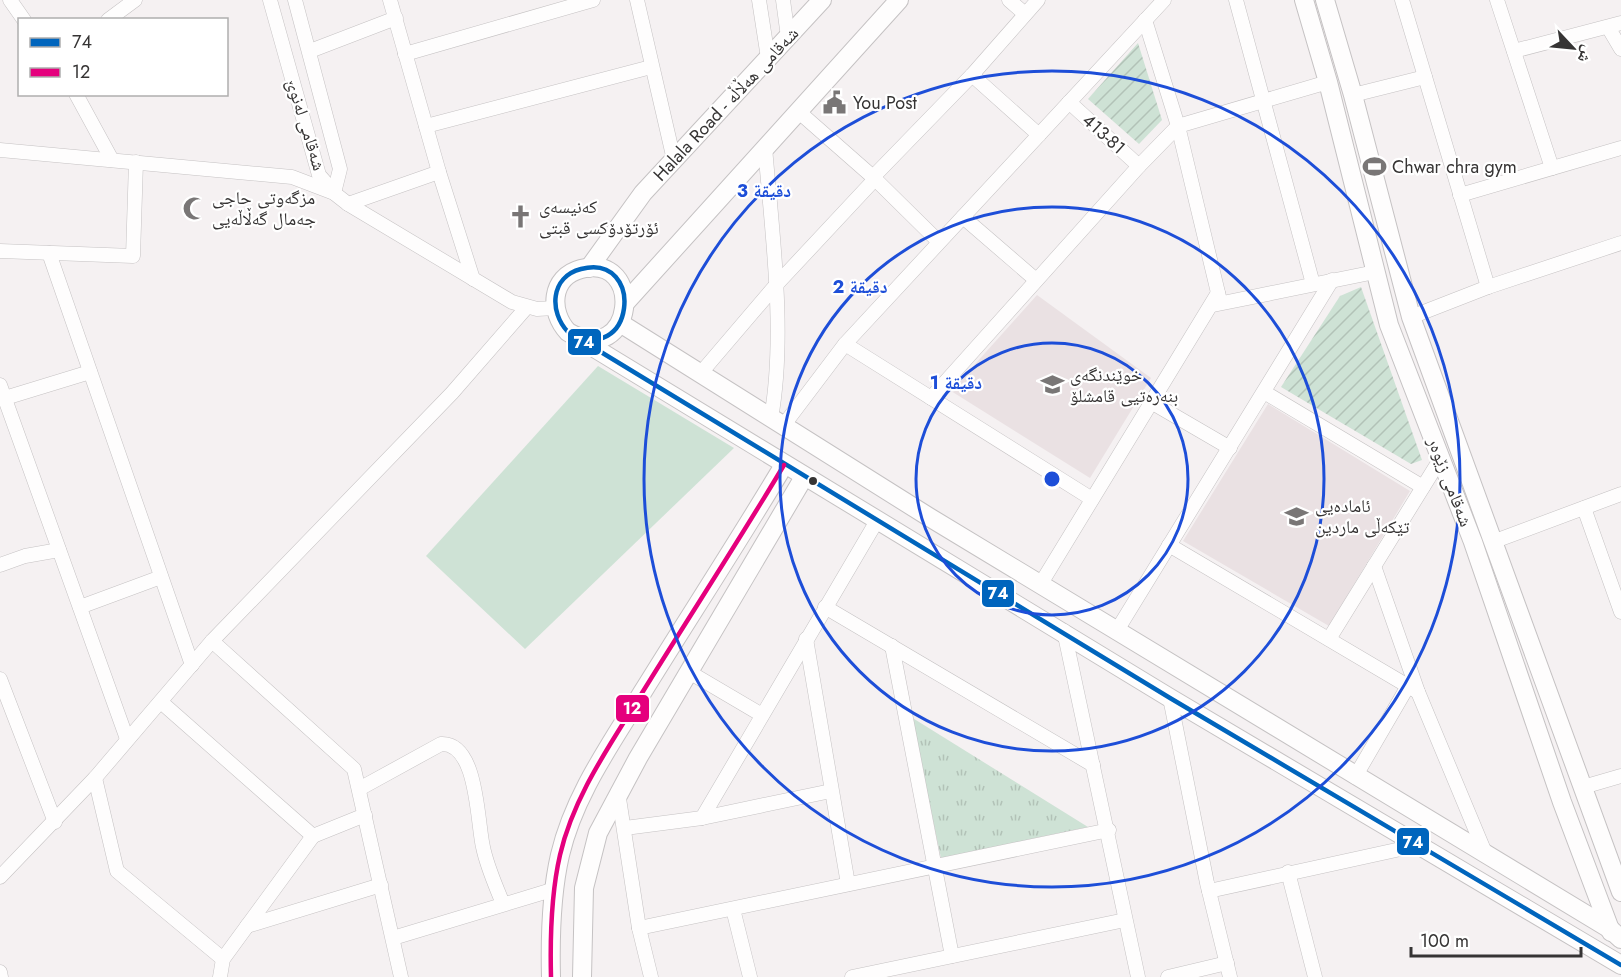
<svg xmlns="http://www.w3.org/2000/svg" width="1621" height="977" viewBox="0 0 1621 977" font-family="Jost,'Noto Naskh Arabic',sans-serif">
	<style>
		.built { fill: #eae1e3 }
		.grass { fill: #cee2d5 }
		.park { fill: url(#park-tufts) }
		.garden { fill: url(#garden-furrows) }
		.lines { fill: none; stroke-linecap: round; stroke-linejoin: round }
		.street-casing { stroke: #c5c2c3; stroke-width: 15 }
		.secondary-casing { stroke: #c5c2c3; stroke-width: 20 }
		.street { stroke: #fefdfd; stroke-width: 14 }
		.secondary { stroke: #fefdfd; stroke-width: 18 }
		.bus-1-casing { stroke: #fff; stroke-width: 9 }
		.bus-2-casing { stroke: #fff; stroke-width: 9 }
		.bus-1 { stroke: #0065bd; stroke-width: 4.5 }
		.bus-2 { stroke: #e5007d; stroke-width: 4.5 }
		.ring { fill: none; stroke: #1d4ed8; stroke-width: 3 }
		.bus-dot { fill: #363434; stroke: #fff; stroke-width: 2 }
		.labels { text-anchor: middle; stroke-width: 4.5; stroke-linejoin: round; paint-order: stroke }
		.poi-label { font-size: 18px; fill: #363434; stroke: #fff; text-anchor: start }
		.street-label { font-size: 18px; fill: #363434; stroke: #fff }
		.centre { fill: #1d4ed8; stroke: #fff; stroke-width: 3 }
		.ring-label { font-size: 18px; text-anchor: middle; font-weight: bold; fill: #1d4ed8; stroke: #fff; stroke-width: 4.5; stroke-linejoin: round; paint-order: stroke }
		.line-badge { stroke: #fff; stroke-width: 2 }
		.badge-label { font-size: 16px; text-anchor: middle; font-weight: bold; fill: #fff }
	</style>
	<defs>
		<pattern id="park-tufts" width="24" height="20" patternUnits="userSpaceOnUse" patternTransform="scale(1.5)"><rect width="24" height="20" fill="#cee2d5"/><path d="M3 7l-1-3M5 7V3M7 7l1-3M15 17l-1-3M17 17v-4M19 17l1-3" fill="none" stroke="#b2c2b7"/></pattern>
		<pattern id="garden-furrows" width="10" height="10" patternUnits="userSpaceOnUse" patternTransform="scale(1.5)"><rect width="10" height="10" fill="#cee2d5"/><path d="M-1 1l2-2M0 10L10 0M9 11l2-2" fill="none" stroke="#b2c2b7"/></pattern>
	</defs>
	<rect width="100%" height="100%" fill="#f5f1f2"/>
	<g class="built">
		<polygon points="1037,295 1151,378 1090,478 951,391"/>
		<polygon points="1268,404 1410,491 1329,626 1183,541"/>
	</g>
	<polygon class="grass" points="598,366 734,448 525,649 426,556"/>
	<polygon class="park" points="911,717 1088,827 941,858"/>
	<g class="garden">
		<polygon points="1138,43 1162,120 1139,144 1088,99"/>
		<polygon points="1361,287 1422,460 1411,464 1281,387 1340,296"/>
	</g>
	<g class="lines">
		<defs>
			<g id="street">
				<polyline points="10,0 24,20"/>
				<polyline points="270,0 319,175 332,190"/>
				<polyline points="295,0 340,169 334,193"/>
				<polyline points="390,0 439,172 473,279"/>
				<polyline points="637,0 674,160"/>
				<polyline points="759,0 768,58"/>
				<polyline points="783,0 788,37"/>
				<polyline points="1009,0 1025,14"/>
				<polyline points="1236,0 1313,284"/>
				<polyline points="1402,0 1488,287"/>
				<polyline points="1497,0 1552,168"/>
				<polyline points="108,20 135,0"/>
				<polyline points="1145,20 1178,126 1220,301"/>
				<polyline points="1608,27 1621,49"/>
				<polyline points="310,51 396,18"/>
				<polyline points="1514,51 1621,23"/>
				<polyline points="405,54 593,0"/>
				<polyline points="972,75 1039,135"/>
				<polyline points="76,94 112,160"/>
				<polyline points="1353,95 1425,77"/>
				<polyline points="1069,102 1139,166"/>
				<polyline points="799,112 873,177 938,241"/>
				<polyline points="426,126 651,67"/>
				<path d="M765 147C772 232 786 335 771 418"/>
				<polyline points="0,150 292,177 334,193 348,204 512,302 537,309 555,308"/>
				<polyline points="873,177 972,75 1038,0"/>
				<polyline points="1460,195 1621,148"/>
				<polyline points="348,204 439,172"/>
				<polyline points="963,217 1036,280"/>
				<polyline points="0,251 133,256 136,162"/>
				<polyline points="49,253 192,665"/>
				<polyline points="1213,305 1375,272"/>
				<polyline points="1411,317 1488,287 1621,243"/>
				<polyline points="845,344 1092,499"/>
				<polyline points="700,374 776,285 875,179"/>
				<polyline points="0,385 127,739"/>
				<polyline points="1264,392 1423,487"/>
				<polyline points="5,398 90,372"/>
				<polyline points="931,398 1139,166 1178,126 1328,82"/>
				<polyline points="1151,402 1230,448"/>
				<polyline points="783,426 845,344 1164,0"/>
				<polyline points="1584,508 1621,612"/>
				<polyline points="1495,541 1621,494"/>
				<polyline points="1169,545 1418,692"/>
				<polyline points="0,565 25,556 59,550"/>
				<polyline points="1374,566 1418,692 1486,855"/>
				<polyline points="1040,585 1218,293"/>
				<polyline points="80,607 161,577"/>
				<polyline points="825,607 1093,765"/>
				<polyline points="1064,631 1138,977"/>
				<polyline points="1116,632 1332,280"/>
				<polyline points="806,639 848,884"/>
				<polyline points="1329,639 1441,458"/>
				<polyline points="212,641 354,769 401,977"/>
				<polyline points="892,646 952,956"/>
				<polyline points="689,672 762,715"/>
				<polyline points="0,679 55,822"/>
				<polyline points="1170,698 1207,883 1230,977"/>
				<polyline points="161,702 313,836 365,815"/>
				<polyline points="1355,777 1408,686"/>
				<polyline points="95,778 117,871 223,959"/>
				<polyline points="1583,787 1621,776"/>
				<path d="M359 789 441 744C478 742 477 822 483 847 487 867 496 886 503 904"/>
				<polyline points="618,792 639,928 651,977"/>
				<polyline points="702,818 878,519"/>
				<polyline points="625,828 702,818 831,791"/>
				<polyline points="1288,872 1315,977"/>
				<polyline points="0,877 95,778 212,641 452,393 526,308"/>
				<polyline points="1209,891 1419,845"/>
				<polyline points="733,909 750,977"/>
				<polyline points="247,926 381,885"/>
				<polyline points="639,928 1109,830"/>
				<polyline points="393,938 555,889"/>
				<polyline points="0,972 1,977"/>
				<polyline points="220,977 223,959 313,836"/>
				<polyline points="852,977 1125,920"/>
				<polyline points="1168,977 1227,963"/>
			</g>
			<g id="secondary">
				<polyline points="1304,0 1328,82 1389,325 1473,542 1562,802 1611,932"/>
				<polyline points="1325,0 1353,95 1411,317 1621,892"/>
				<polyline points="589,268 643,193 822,0"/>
				<polyline points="626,302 899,0"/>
				<polyline points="620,323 929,517 1610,929 1621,939"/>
				<path d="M568 332C635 370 646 252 581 269 550 277 549 312 568 332L1170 698 1621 965"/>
				<path d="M551 977C550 937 551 894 560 855 574 795 611 744 642 693 689 617 738 542 784 465"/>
				<polyline points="582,977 584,888 598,833 638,758 804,477"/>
			</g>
		</defs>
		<use href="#street" class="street-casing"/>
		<use href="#secondary" class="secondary-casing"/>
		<use href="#street" class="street"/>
		<use href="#secondary" class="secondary"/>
		<defs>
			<path id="bus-1" d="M568 332C635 370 646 252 581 269 550 277 549 312 568 332L1170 698 1621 965"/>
			<path id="bus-2" d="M551 977C550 937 551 894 560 855 574 795 611 744 642 693 689 617 738 542 784 465"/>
		</defs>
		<use href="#bus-1" class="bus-1-casing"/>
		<use href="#bus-2" class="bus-2-casing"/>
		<use href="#bus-1" class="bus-1"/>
		<use href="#bus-2" class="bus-2"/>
	</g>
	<g class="ring">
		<circle cx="1052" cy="479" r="136"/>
		<circle cx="1052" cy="479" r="272"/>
		<circle cx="1052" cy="479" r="408"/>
	</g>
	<defs>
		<symbol id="civic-bare" viewBox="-9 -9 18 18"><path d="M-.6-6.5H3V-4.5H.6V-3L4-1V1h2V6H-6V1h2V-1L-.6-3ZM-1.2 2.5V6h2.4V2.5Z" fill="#797676" stroke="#fff" stroke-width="2.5" paint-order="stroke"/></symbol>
		<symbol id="stadium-bare" viewBox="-9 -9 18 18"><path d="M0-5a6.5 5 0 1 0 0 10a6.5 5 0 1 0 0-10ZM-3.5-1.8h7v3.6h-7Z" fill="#797676" stroke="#fff" stroke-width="2.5" paint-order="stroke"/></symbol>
		<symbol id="mosque-bare" viewBox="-9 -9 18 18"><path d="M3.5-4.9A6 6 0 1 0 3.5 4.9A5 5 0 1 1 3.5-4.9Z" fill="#797676" stroke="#fff" stroke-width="2.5" paint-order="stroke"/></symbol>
		<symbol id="church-bare" viewBox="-9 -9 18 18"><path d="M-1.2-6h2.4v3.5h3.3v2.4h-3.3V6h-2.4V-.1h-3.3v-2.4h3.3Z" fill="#797676" stroke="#fff" stroke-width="2.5" paint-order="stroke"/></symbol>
		<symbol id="school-bare" viewBox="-9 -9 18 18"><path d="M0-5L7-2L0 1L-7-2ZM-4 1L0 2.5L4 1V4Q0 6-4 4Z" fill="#797676" stroke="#fff" stroke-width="2.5" paint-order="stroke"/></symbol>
	</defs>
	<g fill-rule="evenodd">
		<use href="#civic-bare" x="818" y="86" width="33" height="33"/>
		<use href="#stadium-bare" x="1358" y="150" width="33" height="33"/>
		<use href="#mosque-bare" x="178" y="192" width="33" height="33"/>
		<use href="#church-bare" x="504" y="200" width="33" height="33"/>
		<use href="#school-bare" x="1036" y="368" width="33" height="33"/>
		<use href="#school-bare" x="1280" y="500" width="33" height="33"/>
	</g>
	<circle class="bus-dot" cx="813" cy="481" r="5"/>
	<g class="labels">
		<g class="poi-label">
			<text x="853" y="109">You Post</text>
			<text x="1392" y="173">Chwar chra gym</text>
			<text x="212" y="204">مزگەوتی حاجی<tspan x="212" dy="21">جەمال گەڵاڵەیی</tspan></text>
			<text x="539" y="213">کەنیسەی<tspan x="539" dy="21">ئۆرتۆدۆکسی قبتی</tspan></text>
			<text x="1070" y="381">خوێندنگەی<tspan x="1070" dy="21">بنەرەتیی قامشلۆ</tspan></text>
			<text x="1315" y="512">ئامادەیی<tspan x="1315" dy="21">تێکەڵی ماردین</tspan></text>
		</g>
		<g class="street-label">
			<text transform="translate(726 104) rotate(-47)" y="6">Halala Road - شەقامی هەڵاڵە</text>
			<text transform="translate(306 125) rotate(73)" y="6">شەقامی لەنوێ</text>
			<text transform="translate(1104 134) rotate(42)" y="6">413-81</text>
			<text transform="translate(1450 482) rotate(69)" y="6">شەقامی زێوەر</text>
		</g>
	</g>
	<circle cx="1052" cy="479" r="9" class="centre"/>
	<g class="ring-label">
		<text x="764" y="197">3 دقيقة</text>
		<text x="860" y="293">2 دقيقة</text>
		<text x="956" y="389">1 دقيقة</text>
	</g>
	<g class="line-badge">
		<rect x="567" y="328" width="35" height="28" rx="6" fill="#0065bd"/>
		<rect x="981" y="579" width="34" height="29" rx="6" fill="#0065bd"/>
		<rect x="615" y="694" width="35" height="29" rx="6" fill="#e5007d"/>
		<rect x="1396" y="827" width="34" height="29" rx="6" fill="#0065bd"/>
	</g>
	<g class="badge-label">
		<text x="584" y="348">74</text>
		<text x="998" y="599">74</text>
		<text x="632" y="714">12</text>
		<text x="1413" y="848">74</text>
	</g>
	<rect x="18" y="18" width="210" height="78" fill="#ffffff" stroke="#afaeae" stroke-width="1.5"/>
	<rect x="30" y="38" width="30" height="9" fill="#0065bd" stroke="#afaeae" stroke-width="1.5"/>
	<text x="72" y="48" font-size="18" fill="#363434">74</text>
	<rect x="30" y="68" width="30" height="9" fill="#e5007d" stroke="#afaeae" stroke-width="1.5"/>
	<text x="72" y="78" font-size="18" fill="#363434">12</text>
	<g transform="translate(1573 48) rotate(116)" stroke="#ffffff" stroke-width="4.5" paint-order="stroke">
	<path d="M0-4.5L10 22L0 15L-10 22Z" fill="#363434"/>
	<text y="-9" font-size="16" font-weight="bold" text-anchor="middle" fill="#363434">ش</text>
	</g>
	<path d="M1411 947v9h170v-9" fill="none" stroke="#363434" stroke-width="3"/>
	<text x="1420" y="947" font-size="18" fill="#363434" stroke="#ffffff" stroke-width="4.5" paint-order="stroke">100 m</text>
</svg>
